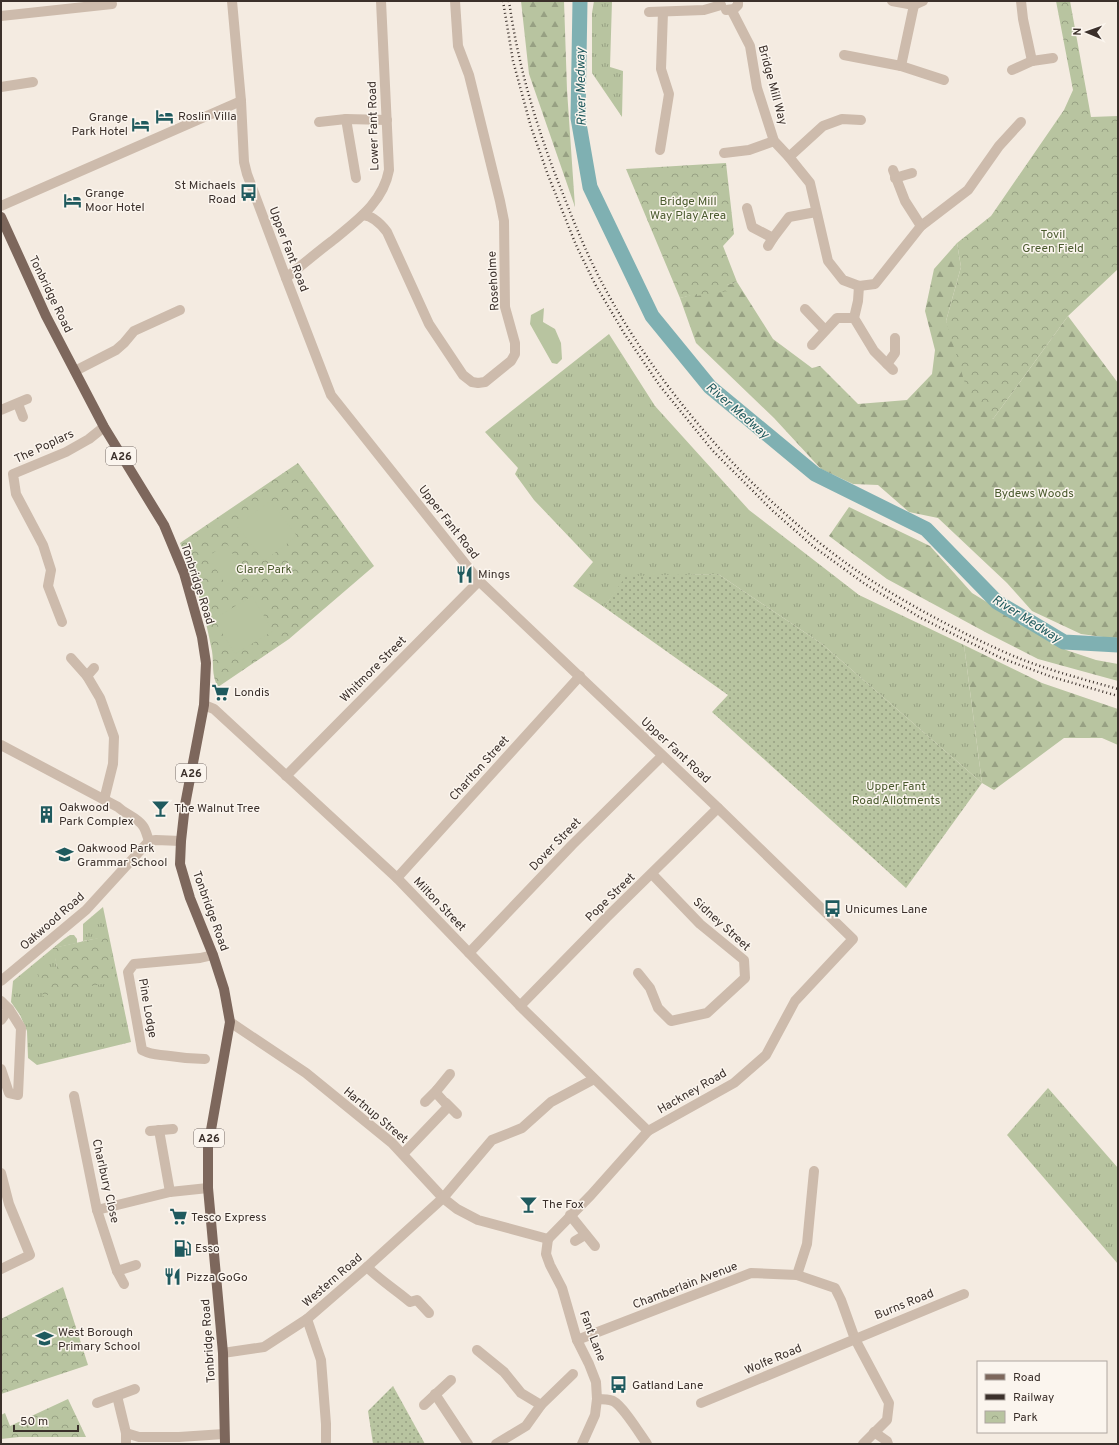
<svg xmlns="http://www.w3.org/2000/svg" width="1119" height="1445" viewBox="0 0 1119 1445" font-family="Overpass,sans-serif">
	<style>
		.grass { fill: url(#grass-tufts) }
		.forest { fill: url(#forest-firs) }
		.park { fill: url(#park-crowns) }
		.garden { fill: url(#garden-dots) }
		.pitch { fill: #b8c4a0 }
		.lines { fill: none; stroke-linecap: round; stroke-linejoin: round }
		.river { stroke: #7fb0b2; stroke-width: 15 }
		.minor { stroke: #cdbbac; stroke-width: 10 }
		.major { stroke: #7d675c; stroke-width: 10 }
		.rail { stroke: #3b302b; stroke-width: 2.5; stroke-dasharray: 1 3; stroke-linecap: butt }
		.labels { text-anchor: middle; stroke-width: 3; stroke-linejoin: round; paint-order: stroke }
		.shield { fill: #fbf5ee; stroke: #756b66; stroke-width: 1 }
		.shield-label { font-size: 11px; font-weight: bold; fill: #3b302b }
		.street-label { font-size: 12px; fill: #3b302b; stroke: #fbf5ee }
		.poi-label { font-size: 12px; fill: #3b302b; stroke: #fbf5ee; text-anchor: start }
		.park-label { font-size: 12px; fill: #4a5a2e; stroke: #fbf5ee }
		.water-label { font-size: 13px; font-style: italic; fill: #1f5a5e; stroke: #fbf5ee }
	</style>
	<defs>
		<pattern id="grass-tufts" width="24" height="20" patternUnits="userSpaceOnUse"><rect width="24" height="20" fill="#b8c4a0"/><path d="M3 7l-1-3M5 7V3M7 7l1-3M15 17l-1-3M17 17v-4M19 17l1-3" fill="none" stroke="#97a083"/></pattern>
		<pattern id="forest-firs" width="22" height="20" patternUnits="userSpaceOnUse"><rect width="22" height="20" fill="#b8c4a0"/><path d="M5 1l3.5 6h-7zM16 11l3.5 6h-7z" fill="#97a083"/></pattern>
		<pattern id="park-crowns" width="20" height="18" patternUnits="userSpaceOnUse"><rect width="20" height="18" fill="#b8c4a0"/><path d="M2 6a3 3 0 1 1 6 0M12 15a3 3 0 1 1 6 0" fill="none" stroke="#97a083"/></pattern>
		<pattern id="garden-dots" width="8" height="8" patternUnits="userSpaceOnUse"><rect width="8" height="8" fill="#b8c4a0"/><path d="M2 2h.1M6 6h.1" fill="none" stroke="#97a083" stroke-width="1.8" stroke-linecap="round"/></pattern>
	</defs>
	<rect width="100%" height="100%" fill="#f4ebe1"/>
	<g class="grass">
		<polygon points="594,1 612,1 610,67 623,71 622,117 592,73 592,13"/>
		<polygon points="609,334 655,406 749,510 859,595 964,645 982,783 822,644 718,574 627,577 604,607 573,586 593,562 534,500 515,474 518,468 485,432"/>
		<polygon points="103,907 131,1042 37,1065 28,1058 27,1031 20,1015 11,1002 13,981 64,939 70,935 74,935 77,939 77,943 54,948 57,968 43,996 107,937 83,941 83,924"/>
		<polygon points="1048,1088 1118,1168 1118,1264 1007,1135"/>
	</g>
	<g class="forest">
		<polygon points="521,1 564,1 567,90 575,207 529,74"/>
		<polygon points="957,243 961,267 946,321 993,419 1068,316 1118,383 1118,639 1081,634 1032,611 1007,583 938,518 909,512 878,485 853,484 821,469 774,418 696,343 680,298 737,282 773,339 812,368 820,366 858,404 907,400 932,374 935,350 925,311 934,269"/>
		<polygon points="849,507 930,546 972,593 1066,650 1096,660 1118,664 1118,681 1038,659 987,633 887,579 829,536"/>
		<polygon points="964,645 1042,683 1118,709 1118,745 1102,738 1064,738 994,790 982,783"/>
	</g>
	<g class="park">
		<polygon points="1056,1 1070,1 1091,117 1118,116 1118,269 1068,316 993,419 967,390 946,321 961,267 957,243 991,216 1064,110 1073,90"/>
		<polygon points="726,163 734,234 723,246 737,282 727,285 728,291 697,296 697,294 680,298 626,169"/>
		<path d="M298 463 374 566 289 639 218 687C211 675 214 663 212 651 205 615 195 577 180 543Z"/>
		<polygon points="107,936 116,981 43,996 38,973 57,968 53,948"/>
		<polygon points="63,1287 88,1365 1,1394 1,1319"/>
		<polygon points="68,1399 86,1437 19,1437 1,1439 1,1415 5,1413 10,1426"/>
	</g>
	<g class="garden">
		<polygon points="718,574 822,644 982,783 906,888 712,712 728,695 604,607 626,576"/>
		<polygon points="393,1386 425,1444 373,1444 368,1411"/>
	</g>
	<g class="pitch">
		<polygon points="544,308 543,322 555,329 561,343 562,359 557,364 552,363 530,324 531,315"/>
		<polygon points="270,501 297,536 264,561 237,526"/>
		<polygon points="227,544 244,574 226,585 208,556"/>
		<polygon points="252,596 273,631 235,654 214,619"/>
	</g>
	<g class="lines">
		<polyline class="river" points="580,1 578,118 590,187 652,316 710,387 815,474 926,529 997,602 1064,642 1118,645"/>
		<g class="minor">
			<polyline points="232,1 241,101 244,162 247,174 286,278 331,395 479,581 718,808 853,939 795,1001 766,1055 734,1083 648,1131 591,1195 548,1239"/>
			<polyline points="892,1 914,5 923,1"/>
			<polyline points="1021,1 1023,19 1032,61"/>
			<polyline points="726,10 734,9 738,5 738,1"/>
			<polyline points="732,11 750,46 757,88 774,141 789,157 810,183 828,261 843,280 859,286 875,284 921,226 968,190 999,146 1021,122"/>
			<polyline points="649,12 704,10 721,5"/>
			<polyline points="1,16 112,4"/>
			<polyline points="844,55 901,66 944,80"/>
			<polyline points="901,66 914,5"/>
			<polyline points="1012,70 1032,61 1053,58"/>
			<polyline points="1,87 33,82"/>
			<polyline points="346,119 356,178"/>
			<polyline points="319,122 346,119 387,120"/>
			<polyline points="660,150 669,94 661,69 663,12"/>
			<polyline points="724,153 749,150 774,141"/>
			<polyline points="789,157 823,126 842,119 861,120"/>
			<polyline points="893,170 905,201 921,226"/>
			<polyline points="895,178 912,173"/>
			<polyline points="1,206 241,101"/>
			<polyline points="747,208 752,227 773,238"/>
			<path d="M363 215C373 216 381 224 387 232L429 324 463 375 472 382 478 383 485 382 511 361 515 354V343L505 307 504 221 500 201 469 75 458 46 455 1"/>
			<polyline points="768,246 773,238 789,217 816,212"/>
			<path d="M286 278C301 266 316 253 332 241 356 221 383 203 389 170L381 1"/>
			<polyline points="859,286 858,301 854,318 874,351 893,370"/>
			<polyline points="805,309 825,330"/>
			<polyline points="812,345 837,318 854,318"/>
			<polyline points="887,364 895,353 895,338"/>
			<polyline points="75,371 116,350 124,343 134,331 180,310"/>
			<polyline points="18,404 23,417"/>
			<polyline points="1,410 27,399"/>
			<polyline points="62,622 48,586 51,570 43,545 16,494 13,474 66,452 89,439 104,427"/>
			<polyline points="71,658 87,676 100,698 114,737 113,764 104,800"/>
			<polyline points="87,676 94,668"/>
			<polyline points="204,705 214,709 397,878 524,1010 648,1131"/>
			<path d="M1 745 118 807C125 814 137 817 143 826 146 830 147 836 149 841"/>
			<polyline points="286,776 479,581"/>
			<polyline points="397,878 580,676"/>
			<polyline points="469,953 572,845 662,756"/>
			<polyline points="638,973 650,988 658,1008 671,1021 707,1013 745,978 744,960 700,924 652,874"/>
			<polyline points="1,981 86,910 149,841 156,840 181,841"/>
			<polyline points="1,1001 9,1009 21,1028 18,1095 9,1093 1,1069"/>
			<polyline points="520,1006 607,917 718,808"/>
			<polyline points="1,1020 9,1009"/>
			<polyline points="230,1022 306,1073 392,1143 443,1198 457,1209 478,1220 548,1239"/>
			<path d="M205 1059C193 1059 182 1058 170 1056 158 1054 154 1056 142 1050L128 972 134 964 200 958 213 955"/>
			<polyline points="74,1096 97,1210 117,1271 124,1284"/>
			<polyline points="425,1102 437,1090"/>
			<polyline points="446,1103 457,1114"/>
			<polyline points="159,1130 170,1192"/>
			<polyline points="150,1131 173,1129"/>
			<polyline points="403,1154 446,1109 447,1105 437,1094 437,1090 450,1074"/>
			<polyline points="1,1173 9,1204 30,1255 1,1269"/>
			<polyline points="97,1210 170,1192 208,1188"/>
			<polyline points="570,1215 595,1246"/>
			<polyline points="548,1239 546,1254 550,1265 562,1288 577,1340 589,1364 596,1382 597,1399 595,1415 582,1444"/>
			<polyline points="575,1241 585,1235"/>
			<path d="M367 1267C380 1280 396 1290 410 1302L417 1300 429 1313"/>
			<polyline points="117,1271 136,1265"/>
			<polyline points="797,1275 807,1244 814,1171"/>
			<polyline points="307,1319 321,1360 326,1424 326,1444"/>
			<polyline points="577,1340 751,1273 797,1275 835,1288 841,1300 855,1339 889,1403 887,1420 863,1444"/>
			<polyline points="477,1350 504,1372 521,1393 541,1405"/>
			<polyline points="223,1353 264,1347 307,1319 367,1267 443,1198 492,1140 522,1128 551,1102 594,1079"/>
			<polyline points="435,1394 468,1444"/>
			<polyline points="117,1396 126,1433 126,1444"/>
			<path d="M597 1399C603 1399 608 1399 613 1401 623 1406 640 1434 647 1444"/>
			<polyline points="97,1403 135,1389"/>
			<polyline points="701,1403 964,1294"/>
			<polyline points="424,1405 451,1380"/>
			<polyline points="874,1432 887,1441 888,1444"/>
			<polyline points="126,1433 139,1437 179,1437 224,1434"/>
			<polyline points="496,1444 526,1426 541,1405 573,1374"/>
		</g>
		<polyline class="major" points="1,217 46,316 104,427 164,525 184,573 202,637 206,663 204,705 185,805 181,841 180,864 190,898 213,955 224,989 230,1022 208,1147 208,1188 223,1353 225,1444"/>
		<g class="rail">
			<polyline points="503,1 513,61 531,127 548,175 576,245 595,284 624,333 660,386 713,451 773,511 814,547 865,584 921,618 1001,658 1052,677 1118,696"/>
			<path d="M509 1C518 66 537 129 561 189 573 220 585 250 600 279 659 393 762 508 869 579 911 606 956 630 1002 651 1039 668 1079 678 1118 689"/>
		</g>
	</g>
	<defs>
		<symbol id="hotel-bare" viewBox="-9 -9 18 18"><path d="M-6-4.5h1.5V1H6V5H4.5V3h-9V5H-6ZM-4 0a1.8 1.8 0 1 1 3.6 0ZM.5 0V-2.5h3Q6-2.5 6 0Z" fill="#1f5a5e" stroke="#fbf5ee" stroke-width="2.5" paint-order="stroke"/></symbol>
		<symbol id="bus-bare" viewBox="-9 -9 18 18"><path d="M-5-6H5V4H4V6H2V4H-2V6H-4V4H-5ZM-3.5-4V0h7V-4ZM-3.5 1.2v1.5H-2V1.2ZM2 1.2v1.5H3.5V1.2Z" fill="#1f5a5e" stroke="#fbf5ee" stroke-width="2.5" paint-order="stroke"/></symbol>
		<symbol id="restaurant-bare" viewBox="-9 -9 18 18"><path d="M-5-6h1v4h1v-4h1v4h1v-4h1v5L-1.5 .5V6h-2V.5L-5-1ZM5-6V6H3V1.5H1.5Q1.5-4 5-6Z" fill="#1f5a5e" stroke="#fbf5ee" stroke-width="2.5" paint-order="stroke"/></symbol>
		<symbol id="supermarket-bare" viewBox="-9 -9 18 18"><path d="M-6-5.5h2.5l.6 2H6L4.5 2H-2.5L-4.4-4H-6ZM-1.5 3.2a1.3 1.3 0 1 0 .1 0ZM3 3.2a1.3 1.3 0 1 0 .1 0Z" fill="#1f5a5e" stroke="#fbf5ee" stroke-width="2.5" paint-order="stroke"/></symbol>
		<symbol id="bar-bare" viewBox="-9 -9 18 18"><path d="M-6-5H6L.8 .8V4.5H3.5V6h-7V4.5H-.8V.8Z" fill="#1f5a5e" stroke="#fbf5ee" stroke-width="2.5" paint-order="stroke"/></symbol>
		<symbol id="building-bare" viewBox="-9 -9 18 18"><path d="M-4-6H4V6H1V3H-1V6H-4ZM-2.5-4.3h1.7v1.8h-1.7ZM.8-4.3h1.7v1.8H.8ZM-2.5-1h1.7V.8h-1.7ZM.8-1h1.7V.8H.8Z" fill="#1f5a5e" stroke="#fbf5ee" stroke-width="2.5" paint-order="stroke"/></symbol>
		<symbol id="school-bare" viewBox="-9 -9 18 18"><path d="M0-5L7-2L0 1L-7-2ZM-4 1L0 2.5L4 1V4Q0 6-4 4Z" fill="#1f5a5e" stroke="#fbf5ee" stroke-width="2.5" paint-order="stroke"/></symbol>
		<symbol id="fuel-bare" viewBox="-9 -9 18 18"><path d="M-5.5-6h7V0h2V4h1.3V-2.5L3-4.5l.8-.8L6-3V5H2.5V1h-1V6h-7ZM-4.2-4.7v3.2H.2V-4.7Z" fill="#1f5a5e" stroke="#fbf5ee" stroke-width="2.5" paint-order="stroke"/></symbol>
	</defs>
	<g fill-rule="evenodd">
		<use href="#hotel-bare" x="152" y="104" width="25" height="25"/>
		<use href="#hotel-bare" x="128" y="112" width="25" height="25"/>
		<use href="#bus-bare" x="236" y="180" width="25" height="25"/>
		<use href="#hotel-bare" x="60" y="188" width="25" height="25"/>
		<use href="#restaurant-bare" x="452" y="562" width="25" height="25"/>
		<use href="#supermarket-bare" x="208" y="680" width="25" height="25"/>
		<use href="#bar-bare" x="148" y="796" width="25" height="25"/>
		<use href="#building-bare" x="34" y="802" width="25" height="25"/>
		<use href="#school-bare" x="52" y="842" width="25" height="25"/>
		<use href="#bus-bare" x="820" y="896" width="25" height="25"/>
		<use href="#bar-bare" x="516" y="1192" width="25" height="25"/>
		<use href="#supermarket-bare" x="166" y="1204" width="25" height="25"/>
		<use href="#fuel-bare" x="170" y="1236" width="25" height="25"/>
		<use href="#restaurant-bare" x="160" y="1264" width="25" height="25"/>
		<use href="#school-bare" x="32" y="1326" width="25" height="25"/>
		<use href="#bus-bare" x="606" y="1372" width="25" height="25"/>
	</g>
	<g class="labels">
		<g class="shield">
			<rect x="106" y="447" width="30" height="18" rx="3"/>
			<rect x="176" y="764" width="30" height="18" rx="3"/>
			<rect x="194" y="1129" width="30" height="18" rx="3"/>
		</g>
		<g class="shield-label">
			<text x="121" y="460">A26</text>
			<text x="191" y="777">A26</text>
			<text x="209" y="1142">A26</text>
		</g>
		<g class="street-label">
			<text transform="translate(773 85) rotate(75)" y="4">Bridge Mill Way</text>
			<text transform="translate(373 126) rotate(-92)" y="4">Lower Fant Road</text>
			<text transform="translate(289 249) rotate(69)" y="4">Upper Fant Road</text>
			<text transform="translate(493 281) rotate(-93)" y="4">Roseholme</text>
			<text transform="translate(51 294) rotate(64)" y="4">Tonbridge Road</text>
			<text transform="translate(44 446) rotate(-25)" y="4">The Poplars</text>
			<text transform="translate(449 522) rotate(52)" y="4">Upper Fant Road</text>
			<text transform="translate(198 584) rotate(72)" y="4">Tonbridge Road</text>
			<text transform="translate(373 669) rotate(-45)" y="4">Whitmore Street</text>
			<text transform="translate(676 750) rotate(43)" y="4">Upper Fant Road</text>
			<text transform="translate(479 768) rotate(-48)" y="4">Charlton Street</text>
			<text transform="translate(555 844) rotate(-46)" y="4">Dover Street</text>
			<text transform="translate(610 897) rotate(-44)" y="4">Pope Street</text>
			<text transform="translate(440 904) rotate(46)" y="4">Milton Street</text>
			<text transform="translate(211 911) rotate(70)" y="4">Tonbridge Road</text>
			<text transform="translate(52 921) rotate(-41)" y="4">Oakwood Road</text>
			<text transform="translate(722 924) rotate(42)" y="4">Sidney Street</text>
			<text transform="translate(148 1008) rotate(80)" y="4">Pine Lodge</text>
			<text transform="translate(692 1091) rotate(-30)" y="4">Hackney Road</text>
			<text transform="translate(376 1115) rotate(40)" y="4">Hartnup Street</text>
			<text transform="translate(106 1181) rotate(77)" y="4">Charlbury Close</text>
			<text transform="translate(332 1280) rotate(-41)" y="4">Western Road</text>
			<text transform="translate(685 1285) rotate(-21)" y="4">Chamberlain Avenue</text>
			<text transform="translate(904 1304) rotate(-22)" y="4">Burns Road</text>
			<text transform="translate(593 1336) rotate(69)" y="4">Fant Lane</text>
			<text transform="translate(208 1341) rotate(-94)" y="4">Tonbridge Road</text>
			<text transform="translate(773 1359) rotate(-23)" y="4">Wolfe Road</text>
		</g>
		<g class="poi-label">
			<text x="178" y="120">Roslin Villa</text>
			<text x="128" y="121" text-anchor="end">Grange<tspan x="128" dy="14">Park Hotel</tspan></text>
			<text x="236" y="189" text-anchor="end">St Michaels<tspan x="236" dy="14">Road</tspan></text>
			<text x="85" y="197">Grange<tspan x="85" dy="14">Moor Hotel</tspan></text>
			<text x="478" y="578">Mings</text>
			<text x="234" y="696">Londis</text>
			<text x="59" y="811">Oakwood<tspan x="59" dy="14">Park Complex</tspan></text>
			<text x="174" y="812">The Walnut Tree</text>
			<text x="77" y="852">Oakwood Park<tspan x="77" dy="14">Grammar School</tspan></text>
			<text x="845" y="913">Unicumes Lane</text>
			<text x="542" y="1208">The Fox</text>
			<text x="191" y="1221">Tesco Express</text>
			<text x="195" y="1252">Esso</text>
			<text x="186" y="1281">Pizza GoGo</text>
			<text x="58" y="1336">West Borough<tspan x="58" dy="14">Primary School</tspan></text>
			<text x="632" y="1389">Gatland Lane</text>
		</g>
		<g class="park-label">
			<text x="688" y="205">Bridge Mill<tspan x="688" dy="14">Way Play Area</tspan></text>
			<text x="1053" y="238">Tovil<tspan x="1053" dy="14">Green Field</tspan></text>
			<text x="1034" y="497">Bydews Woods</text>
			<text x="264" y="573">Clare Park</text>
			<text x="896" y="790">Upper Fant<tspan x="896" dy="14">Road Allotments</tspan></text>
		</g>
		<g class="water-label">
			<text transform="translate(580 87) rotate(-91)" y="5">River Medway</text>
			<text transform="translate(738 410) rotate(41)" y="5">River Medway</text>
			<text transform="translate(1027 618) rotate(32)" y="5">River Medway</text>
		</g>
	</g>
	<rect width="1119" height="1445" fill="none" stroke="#3b302b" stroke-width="4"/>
	<rect x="977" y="1361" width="130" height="72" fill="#fbf5ee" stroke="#aea6a0"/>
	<rect x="985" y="1374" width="20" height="6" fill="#7d675c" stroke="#aea6a0"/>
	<text x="1013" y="1381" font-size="12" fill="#3b302b">Road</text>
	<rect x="985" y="1394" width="20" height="6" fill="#3b302b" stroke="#aea6a0"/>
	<text x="1013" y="1401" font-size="12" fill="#3b302b">Railway</text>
	<rect x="985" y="1411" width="20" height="12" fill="url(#park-crowns)" stroke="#aea6a0"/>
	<text x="1013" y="1421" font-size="12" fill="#3b302b">Park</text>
	<g transform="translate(1087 32) rotate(272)" stroke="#fbf5ee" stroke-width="3" paint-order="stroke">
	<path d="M0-3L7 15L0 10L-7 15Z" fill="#3b302b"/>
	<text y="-6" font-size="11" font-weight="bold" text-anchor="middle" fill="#3b302b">N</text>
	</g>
	<path d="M14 1425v6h64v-6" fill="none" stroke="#3b302b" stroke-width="2"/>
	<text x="20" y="1425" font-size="12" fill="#3b302b" stroke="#fbf5ee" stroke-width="3" paint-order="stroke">50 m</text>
</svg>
